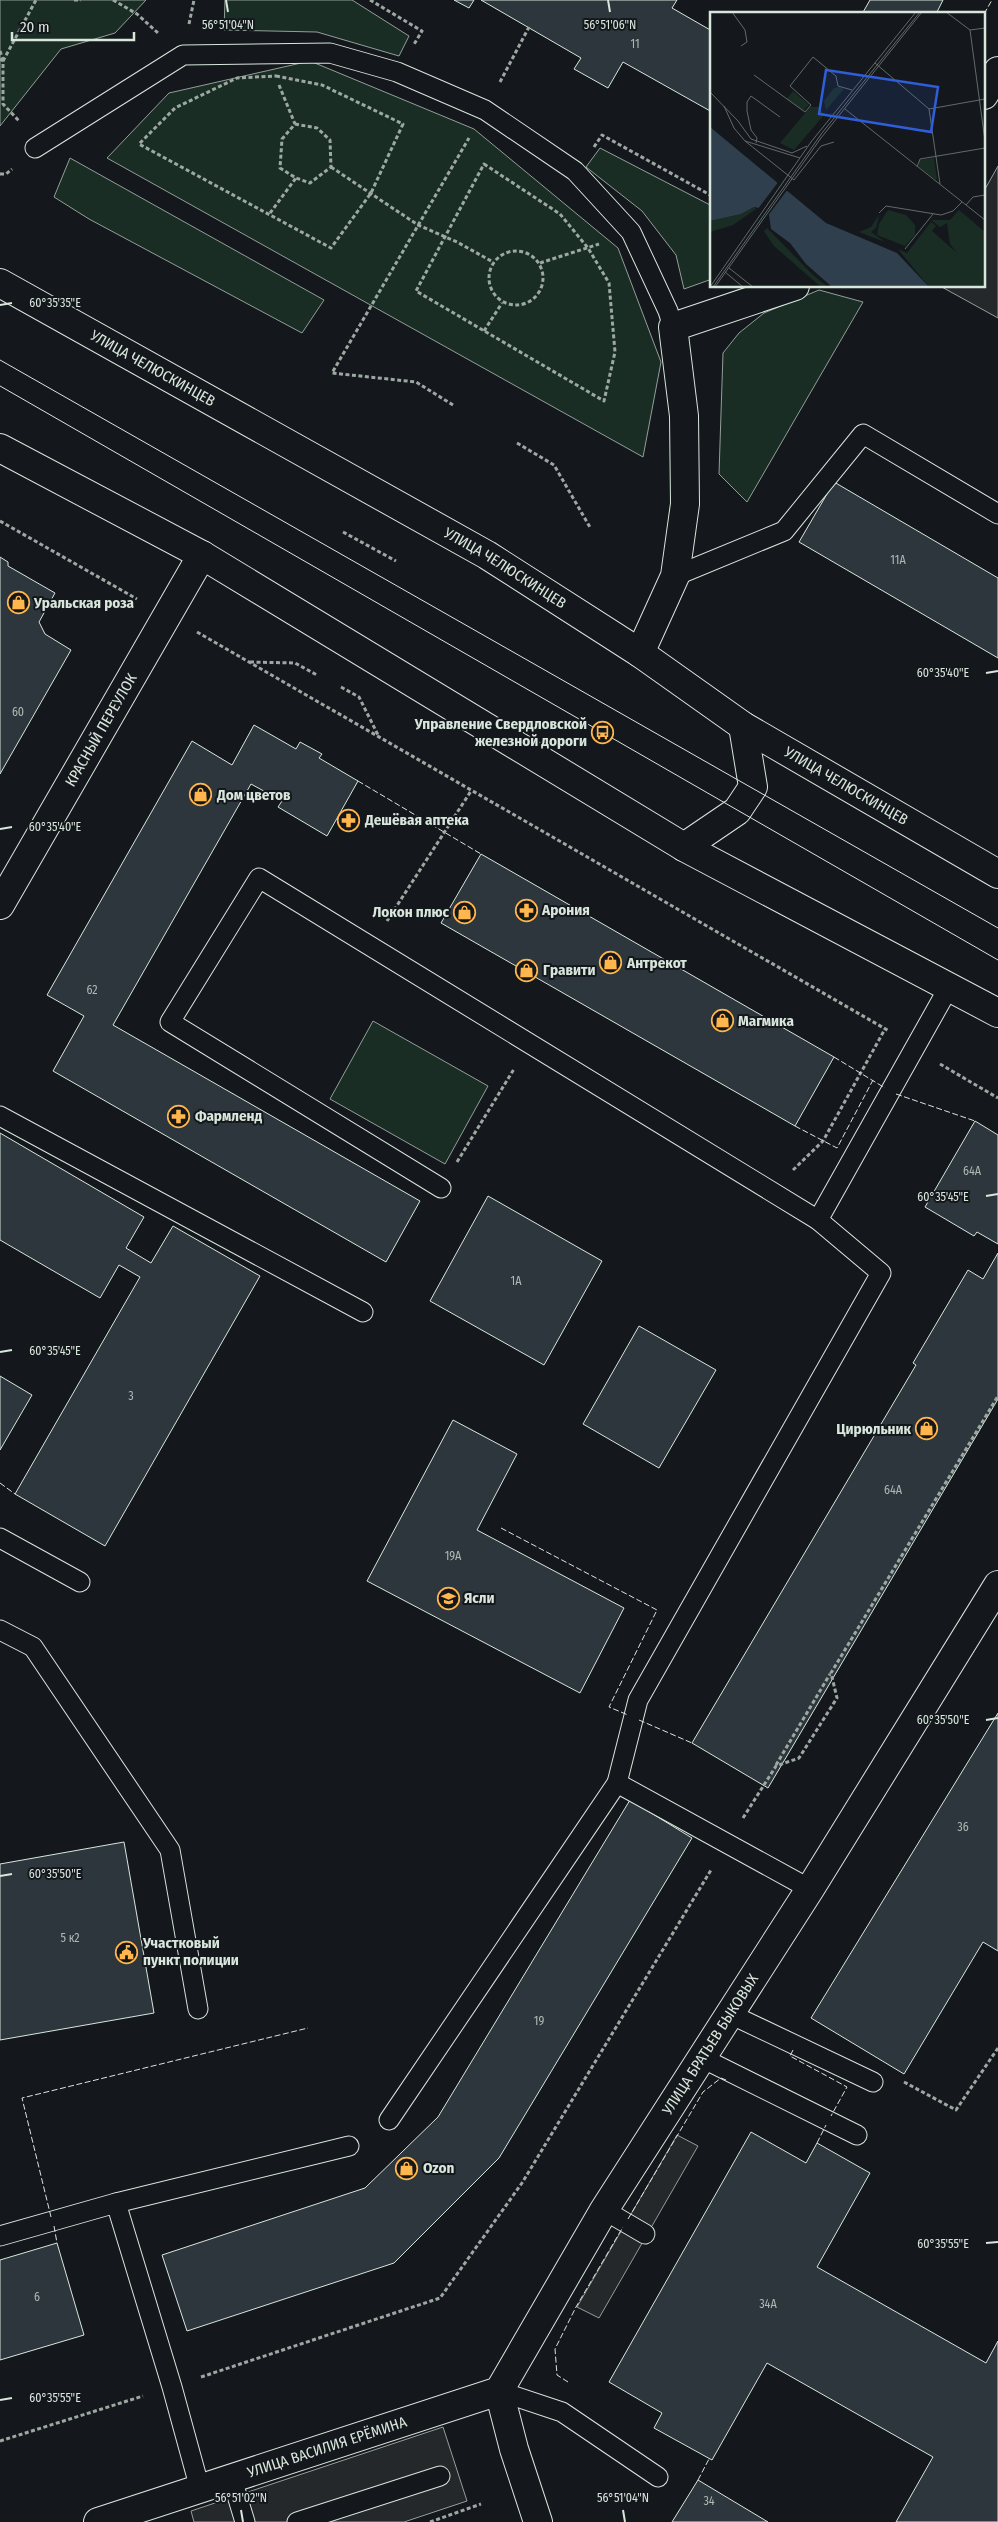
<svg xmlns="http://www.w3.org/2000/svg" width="998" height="2522" viewBox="0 0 998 2522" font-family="'Fira Sans Condensed',sans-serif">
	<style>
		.green { fill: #1a2d24; stroke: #939e99 }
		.parking { fill: #24282b; stroke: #939e99 }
		.building { fill: #2c363c; stroke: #d8e6dc }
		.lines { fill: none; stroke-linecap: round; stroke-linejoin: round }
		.lane-casing { stroke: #d8e6dc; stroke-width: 21 }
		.street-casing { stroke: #d8e6dc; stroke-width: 30 }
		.secondary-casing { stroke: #d8e6dc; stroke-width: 30 }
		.primary-casing { stroke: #d8e6dc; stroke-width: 30 }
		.path { stroke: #9da8a2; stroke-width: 3; stroke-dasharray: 4 2.5; stroke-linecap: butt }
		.lane { stroke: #14181c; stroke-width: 19 }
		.street { stroke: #14181c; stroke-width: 28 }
		.secondary { stroke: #14181c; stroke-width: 28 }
		.primary { stroke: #14181c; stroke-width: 28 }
		.tram { stroke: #d8e6dc; stroke-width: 1 }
		.fence { stroke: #d8e6dc; stroke-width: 1; stroke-dasharray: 6 2.5; stroke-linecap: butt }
		.ticks { fill: none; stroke: #d8e6dc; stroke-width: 2 }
		.labels { text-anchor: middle; stroke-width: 4; stroke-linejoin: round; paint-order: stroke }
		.number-label { font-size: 12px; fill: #adbab4 }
		.street-label { font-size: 15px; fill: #d8e6dc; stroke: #14181c }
		.poi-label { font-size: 15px; font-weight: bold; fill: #d8e6dc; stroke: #14181c; text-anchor: start }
		.inset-road { fill: none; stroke: #626a69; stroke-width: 1 }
		.view { fill: #305dd8; fill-opacity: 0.15; stroke: #305dd8; stroke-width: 2.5 }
		.inset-edge { fill: none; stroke: #d8e6dc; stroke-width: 2.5 }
		.ticks-label { font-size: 12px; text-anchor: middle; fill: #d8e6dc; stroke: #14181c; stroke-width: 4; stroke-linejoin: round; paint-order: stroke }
	</style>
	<rect width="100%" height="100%" fill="#14181c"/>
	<g class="green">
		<polygon points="0,0 146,0 115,33 61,49 0,126"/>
		<polygon points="225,0 352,0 409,36 399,56 317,32 224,30"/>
		<polygon points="310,61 474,129 618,248 661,362 643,457 107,158 169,93"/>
		<polygon points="600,148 712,206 712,279 684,289 676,255 642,211 586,167"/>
		<polygon points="70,158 324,300 302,333 89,219 54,197"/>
		<polygon points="819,290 863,302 747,502 719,474 723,353 739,333 764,313"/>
		<polygon points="373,1021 488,1086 445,1164 330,1099"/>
	</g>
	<g class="parking">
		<polygon points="998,166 998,318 940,286 984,286 984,191"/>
		<polygon points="677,2135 698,2146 599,2318 577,2307"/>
		<polygon points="443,2427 467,2501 404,2522 194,2522 191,2511"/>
	</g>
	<g class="building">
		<polygon points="454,0 474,0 469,8"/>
		<polygon points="481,0 677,0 672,8 712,31 712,112 623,62 608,88 574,69 581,58"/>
		<polygon points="870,0 943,0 936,14 862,14"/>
		<polygon points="834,482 998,578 998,658 799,542"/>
		<polygon points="0,557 8,562 8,566 55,593 39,622 45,634 71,650 0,774"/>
		<polygon points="254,725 296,749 300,742 322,754 319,758 358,781 327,836 278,807 282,801 251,784 113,1025 420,1201 386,1262 53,1071 84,1016 47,995 192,741 232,765"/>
		<polygon points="481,854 834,1057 795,1126 441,923"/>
		<polygon points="975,1121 998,1135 998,1244 977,1232 974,1236 925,1207"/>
		<polygon points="0,1133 144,1217 126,1248 151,1263 173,1226 260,1276 105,1546 15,1494 140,1277 119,1265 100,1298 0,1240"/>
		<polygon points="488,1196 602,1261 544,1365 430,1301"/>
		<polygon points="998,1253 998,1399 768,1788 692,1743 916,1365 913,1363 968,1270 983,1279"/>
		<polygon points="639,1326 716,1370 659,1468 583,1424"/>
		<polygon points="0,1376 32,1395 0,1450"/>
		<polygon points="453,1420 517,1454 477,1530 624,1608 580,1693 367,1581"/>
		<polygon points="998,1713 998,1951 983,1942 904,2074 811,2018"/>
		<polygon points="630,1800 692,1838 499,2158 394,2263 187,2331 162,2255 365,2188 438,2117"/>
		<polygon points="124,1842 154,2013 0,2040 0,1864"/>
		<polygon points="751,2132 806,2163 817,2143 870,2173 817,2267 986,2363 998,2341 998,2522 896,2522 933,2457 767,2363 712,2460 654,2428 662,2413 609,2382"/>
		<polygon points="57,2243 84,2335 0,2360 0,2260"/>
		<polygon points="698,2480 768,2522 672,2522"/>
	</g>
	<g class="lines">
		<defs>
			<g id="lane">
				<polyline points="35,148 183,55 330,53 397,72 485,110 575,171 631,232 668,311 673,327"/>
				<polyline points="675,576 784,531 863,434 998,514"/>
				<polyline points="0,1116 363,1312"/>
				<polyline points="441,1188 170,1022 259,878 818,1220"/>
				<polyline points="0,1538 80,1582"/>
				<polyline points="0,1630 33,1647 170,1850 198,2009"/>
				<polyline points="617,1783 810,1889"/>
				<polyline points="730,2014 873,2082"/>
				<polyline points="702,2058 857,2135"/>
				<polyline points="389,2120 617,1783 638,1700 881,1273 818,1220 949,987"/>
				<polyline points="116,2203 349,2146"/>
				<polyline points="604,2210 645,2234"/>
				<polyline points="0,2236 116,2203 172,2387 200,2489"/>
				<polyline points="499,2391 562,2412 658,2477"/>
				<polyline points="232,2479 245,2522"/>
				<polyline points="297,2522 440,2476"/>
			</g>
			<g id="street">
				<polyline points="984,95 998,71"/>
				<polyline points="640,653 675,576 685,504 684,416 673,327 795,286"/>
				<polyline points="499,2391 514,2449 538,2522"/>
			</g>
			<g id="secondary">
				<path id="s1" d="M0 905 202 555"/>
				<path id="s2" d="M98 2522 499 2391 604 2210 810 1889 998 1585"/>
			</g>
			<g id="primary">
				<path id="s3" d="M0 283 487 555 640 653 743 726 998 874"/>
				<polyline points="0,448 202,555 684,847 998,1013"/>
				<polyline points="684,847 737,811 753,787 743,726"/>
			</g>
		</defs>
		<use href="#lane" class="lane-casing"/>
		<use href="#street" class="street-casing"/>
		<use href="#secondary" class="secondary-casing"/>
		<use href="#primary" class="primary-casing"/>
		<g class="path">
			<polyline points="74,0 81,0"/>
			<polyline points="113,0 137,14 158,33"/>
			<polyline points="370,0 422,31 413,46"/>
			<polyline points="189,24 194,0"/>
			<polyline points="0,51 3,60"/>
			<polyline points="0,59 3,61 3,104 20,122"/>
			<polyline points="3,61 36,0"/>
			<polygon points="276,76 322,85 403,124 371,193 331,248 139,144 175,108 237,78"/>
			<polyline points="500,82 529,27"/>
			<polyline points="279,85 295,124"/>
			<polygon points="295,124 317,128 330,140 331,167 310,183 296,178 280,168 282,139"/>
			<polyline points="594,147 602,135 712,196"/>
			<polygon points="484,164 560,214 588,248 609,283 615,352 604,401 416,291"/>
			<polyline points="331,167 418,225 457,242 493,262"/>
			<polyline points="0,174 6,174 12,169"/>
			<polyline points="270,213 296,178"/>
			<circle cx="516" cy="278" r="27"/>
			<polyline points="540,263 599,244"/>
			<polyline points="484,331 502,303"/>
			<polyline points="453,405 416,382 332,373 469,138"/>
			<polyline points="517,443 554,465 591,529"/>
			<polyline points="0,521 137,599"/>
			<polyline points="343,532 396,561"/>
			<polyline points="197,632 889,1031"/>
			<polyline points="250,662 295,663 317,675"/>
			<polyline points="341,687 359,697 379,737"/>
			<polyline points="387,921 471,791"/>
			<polyline points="940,1064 998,1098"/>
			<polyline points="457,1162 514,1069"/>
			<polyline points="793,1170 823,1141 885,1029"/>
			<polyline points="776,1765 830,1674"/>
			<polyline points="743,1818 776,1766 799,1758 837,1698 831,1673 998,1396"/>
			<polyline points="904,2082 956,2110 998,2048"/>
			<polyline points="201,2377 440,2298 522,2183 711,1870"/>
			<polyline points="0,2441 143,2396"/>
			<polyline points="430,2522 481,2504"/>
		</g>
		<use href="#lane" class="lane"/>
		<use href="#street" class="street"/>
		<use href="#secondary" class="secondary"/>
		<use href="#primary" class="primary"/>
		<g class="tram">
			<polyline points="0,360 998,928"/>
			<polyline points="0,386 998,960"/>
		</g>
		<g class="fence">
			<polyline points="984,14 992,0"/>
			<polyline points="358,781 481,854"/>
			<polyline points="834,1057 885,1088"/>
			<polyline points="896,1094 975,1121"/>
			<polyline points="795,1126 837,1148 873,1080"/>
			<polyline points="0,1483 15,1494"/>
			<polyline points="501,1528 657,1610 609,1707 628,1715"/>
			<polyline points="639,1720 692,1743"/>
			<polyline points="793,2050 790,2056 847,2087 831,2116"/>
			<polyline points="817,2143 826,2125"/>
			<polyline points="51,2217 22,2098 308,2028"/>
			<polyline points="628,2219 703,2092 721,2078 726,2080"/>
			<polyline points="54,2226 57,2243"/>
			<polyline points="568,2382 557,2375 555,2349 576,2307 623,2227"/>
			<polyline points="698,2480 709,2459"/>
		</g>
	</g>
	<path class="ticks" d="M226 0 228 12M608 0 610 12M0 305 12 303M986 673 998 671M0 829 12 827M986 1196 998 1194M0 1352 12 1350M986 1720 998 1718M0 1876 12 1874M986 2243 998 2242M0 2400 12 2398M241 2510 243 2522M623 2510 625 2522"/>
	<defs>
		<symbol id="shop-ring" viewBox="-11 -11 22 22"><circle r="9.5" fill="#14181c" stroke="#ffb74d" stroke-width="1.5"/><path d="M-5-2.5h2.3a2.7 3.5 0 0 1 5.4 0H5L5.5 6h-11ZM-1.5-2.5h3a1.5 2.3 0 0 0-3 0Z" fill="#ffb74d"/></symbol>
		<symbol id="bus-ring" viewBox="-11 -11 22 22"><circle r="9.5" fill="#14181c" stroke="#ffb74d" stroke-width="1.5"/><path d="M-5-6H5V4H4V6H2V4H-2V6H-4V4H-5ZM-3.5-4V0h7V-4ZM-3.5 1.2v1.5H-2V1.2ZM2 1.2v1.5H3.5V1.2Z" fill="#ffb74d"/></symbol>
		<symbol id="pharmacy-ring" viewBox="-11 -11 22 22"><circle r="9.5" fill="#14181c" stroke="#ffb74d" stroke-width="1.5"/><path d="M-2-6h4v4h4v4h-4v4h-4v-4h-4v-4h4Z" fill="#ffb74d"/></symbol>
		<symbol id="school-ring" viewBox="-11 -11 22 22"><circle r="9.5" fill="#14181c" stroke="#ffb74d" stroke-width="1.5"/><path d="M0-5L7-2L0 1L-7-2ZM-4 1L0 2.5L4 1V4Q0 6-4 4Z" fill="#ffb74d"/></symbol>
		<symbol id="civic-ring" viewBox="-11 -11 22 22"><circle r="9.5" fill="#14181c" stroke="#ffb74d" stroke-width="1.5"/><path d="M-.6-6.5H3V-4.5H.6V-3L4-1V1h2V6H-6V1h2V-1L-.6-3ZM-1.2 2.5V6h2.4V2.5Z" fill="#ffb74d"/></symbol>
	</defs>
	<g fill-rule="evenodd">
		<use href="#shop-ring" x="6" y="590" width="25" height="25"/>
		<use href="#bus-ring" x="590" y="720" width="25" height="25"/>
		<use href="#shop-ring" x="188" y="782" width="25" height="25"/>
		<use href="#pharmacy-ring" x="336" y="808" width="25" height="25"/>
		<use href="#pharmacy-ring" x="514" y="898" width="25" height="25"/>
		<use href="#shop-ring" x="452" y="900" width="25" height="25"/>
		<use href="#shop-ring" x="598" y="950" width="25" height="25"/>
		<use href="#shop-ring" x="514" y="958" width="25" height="25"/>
		<use href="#shop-ring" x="710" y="1008" width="25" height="25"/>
		<use href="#pharmacy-ring" x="166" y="1104" width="25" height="25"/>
		<use href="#shop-ring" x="914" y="1416" width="25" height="25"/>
		<use href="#school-ring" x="436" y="1586" width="25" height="25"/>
		<use href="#civic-ring" x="114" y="1940" width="25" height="25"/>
		<use href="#shop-ring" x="394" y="2156" width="25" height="25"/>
	</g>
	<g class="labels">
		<g class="number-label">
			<text x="635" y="48">11</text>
			<text x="898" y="564">11А</text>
			<text x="18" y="716">60</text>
			<text x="92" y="994">62</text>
			<text x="972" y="1175">64А</text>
			<text x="516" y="1285">1А</text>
			<text x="131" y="1400">3</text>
			<text x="893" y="1494">64А</text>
			<text x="453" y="1560">19А</text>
			<text x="963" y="1831">36</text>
			<text x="70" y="1942">5 к2</text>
			<text x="539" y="2025">19</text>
			<text x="37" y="2301">6</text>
			<text x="768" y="2308">34А</text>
			<text x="709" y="2505">34</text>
		</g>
		<g class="street-label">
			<text dy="5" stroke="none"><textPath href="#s3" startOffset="175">УЛИЦА ЧЕЛЮСКИНЦЕВ</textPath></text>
			<text dy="5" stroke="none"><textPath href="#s3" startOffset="580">УЛИЦА ЧЕЛЮСКИНЦЕВ</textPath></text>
			<text dy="5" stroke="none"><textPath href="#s1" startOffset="202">КРАСНЫЙ ПЕРЕУЛОК</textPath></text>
			<text dy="5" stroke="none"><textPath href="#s3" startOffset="985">УЛИЦА ЧЕЛЮСКИНЦЕВ</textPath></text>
			<text dy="5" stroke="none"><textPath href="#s2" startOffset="828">УЛИЦА БРАТЬЕВ БЫКОВЫХ</textPath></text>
			<text dy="5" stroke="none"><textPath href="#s2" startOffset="241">УЛИЦА ВАСИЛИЯ ЕРЁМИНА</textPath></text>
		</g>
		<g class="poi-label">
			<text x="34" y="608">Уральская роза</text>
			<text x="587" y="729" text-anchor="end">Управление Cвердловской<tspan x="587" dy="17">железной дороги</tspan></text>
			<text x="217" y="800">Дом цветов</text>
			<text x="365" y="825">Дешёвая аптека</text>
			<text x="542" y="915">Арония</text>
			<text x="449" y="917" text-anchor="end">Локон плюс</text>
			<text x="627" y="968">Антрекот</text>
			<text x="543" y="975">Гравити</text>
			<text x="738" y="1026">Магмика</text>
			<text x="195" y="1121">Фармленд</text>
			<text x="911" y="1434" text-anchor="end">Цирюльник</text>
			<text x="464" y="1603">Ясли</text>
			<text x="143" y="1948">Участковый<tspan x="143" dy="17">пункт полиции</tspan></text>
			<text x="423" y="2173">Ozon</text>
		</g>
	</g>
	<g transform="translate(710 12)">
		<rect width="275" height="275" fill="#14181c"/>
		<path d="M129 75 134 77 116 98 114 89 124 76ZM83 79 99 93 93 99 77 87ZM100 95H109L114 103 84 138 70 131ZM224 146 227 167 226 168 209 155V148ZM44 195 46 197 23 213 0 220V209L31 202ZM178 198 196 203 205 213V223L195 234 167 223 169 212ZM249 198 275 220V275H219L188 237 197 241 221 210 226 214 222 219 247 241 240 232 237 211 230 215 221 208H240ZM169 203 166 216 161 220 175 230 149 220 127 209 149 220 161 215ZM57 216 102 262 118 275H111L64 234 54 219Z" fill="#1a2d24"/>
		<path d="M0 115 116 211 187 241 219 275H122L96 252 80 231 61 217 59 203 49 196 44 195 31 202 0 209Z" fill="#2f3f4d"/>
		<path d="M69 169 78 177 57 205 47 198Z" fill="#14181c"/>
		<path class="inset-road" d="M22 0 35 18 37 30 31 34M236 0 260 18 275 16M260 18 275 129M165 51 219 97 275 87M44 63 95 100 101 93 80 74 103 45 126 64 128 74 142 78M0 80 28 109 41 127 82 141 97 134M14 94 24 116 35 129 90 146M135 97 275 208M219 97 230 172M35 129 84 168 111 134 124 130M46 131 47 126 41 118 37 99V90L41 84 70 105M207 155 210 147 275 136M256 193 263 185 275 183M169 201 176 194 231 203 243 199 252 190M195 237 223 202M19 256 43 275M15 260 33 275M0 275 101 130 206 0M3 275 112 121 210 0M5 275 111 126 212 0"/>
		<path class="view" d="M116 58 228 75 221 120 109 102Z"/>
		<rect width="275" height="275" class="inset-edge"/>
	</g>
	<g class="ticks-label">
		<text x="228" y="29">56°51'04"N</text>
		<text x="610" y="29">56°51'06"N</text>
		<text x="55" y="307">60°35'35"E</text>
		<text x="943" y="677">60°35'40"E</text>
		<text x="55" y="831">60°35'40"E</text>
		<text x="943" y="1201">60°35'45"E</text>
		<text x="55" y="1355">60°35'45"E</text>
		<text x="943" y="1724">60°35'50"E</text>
		<text x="55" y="1878">60°35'50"E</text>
		<text x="943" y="2248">60°35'55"E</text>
		<text x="55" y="2402">60°35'55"E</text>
		<text x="241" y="2502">56°51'02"N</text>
		<text x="623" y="2502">56°51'04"N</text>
	</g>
	<path d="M12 32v8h122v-8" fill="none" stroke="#d8e6dc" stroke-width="2.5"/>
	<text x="20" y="32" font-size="15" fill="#d8e6dc" stroke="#14181c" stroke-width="4" paint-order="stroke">20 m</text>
</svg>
